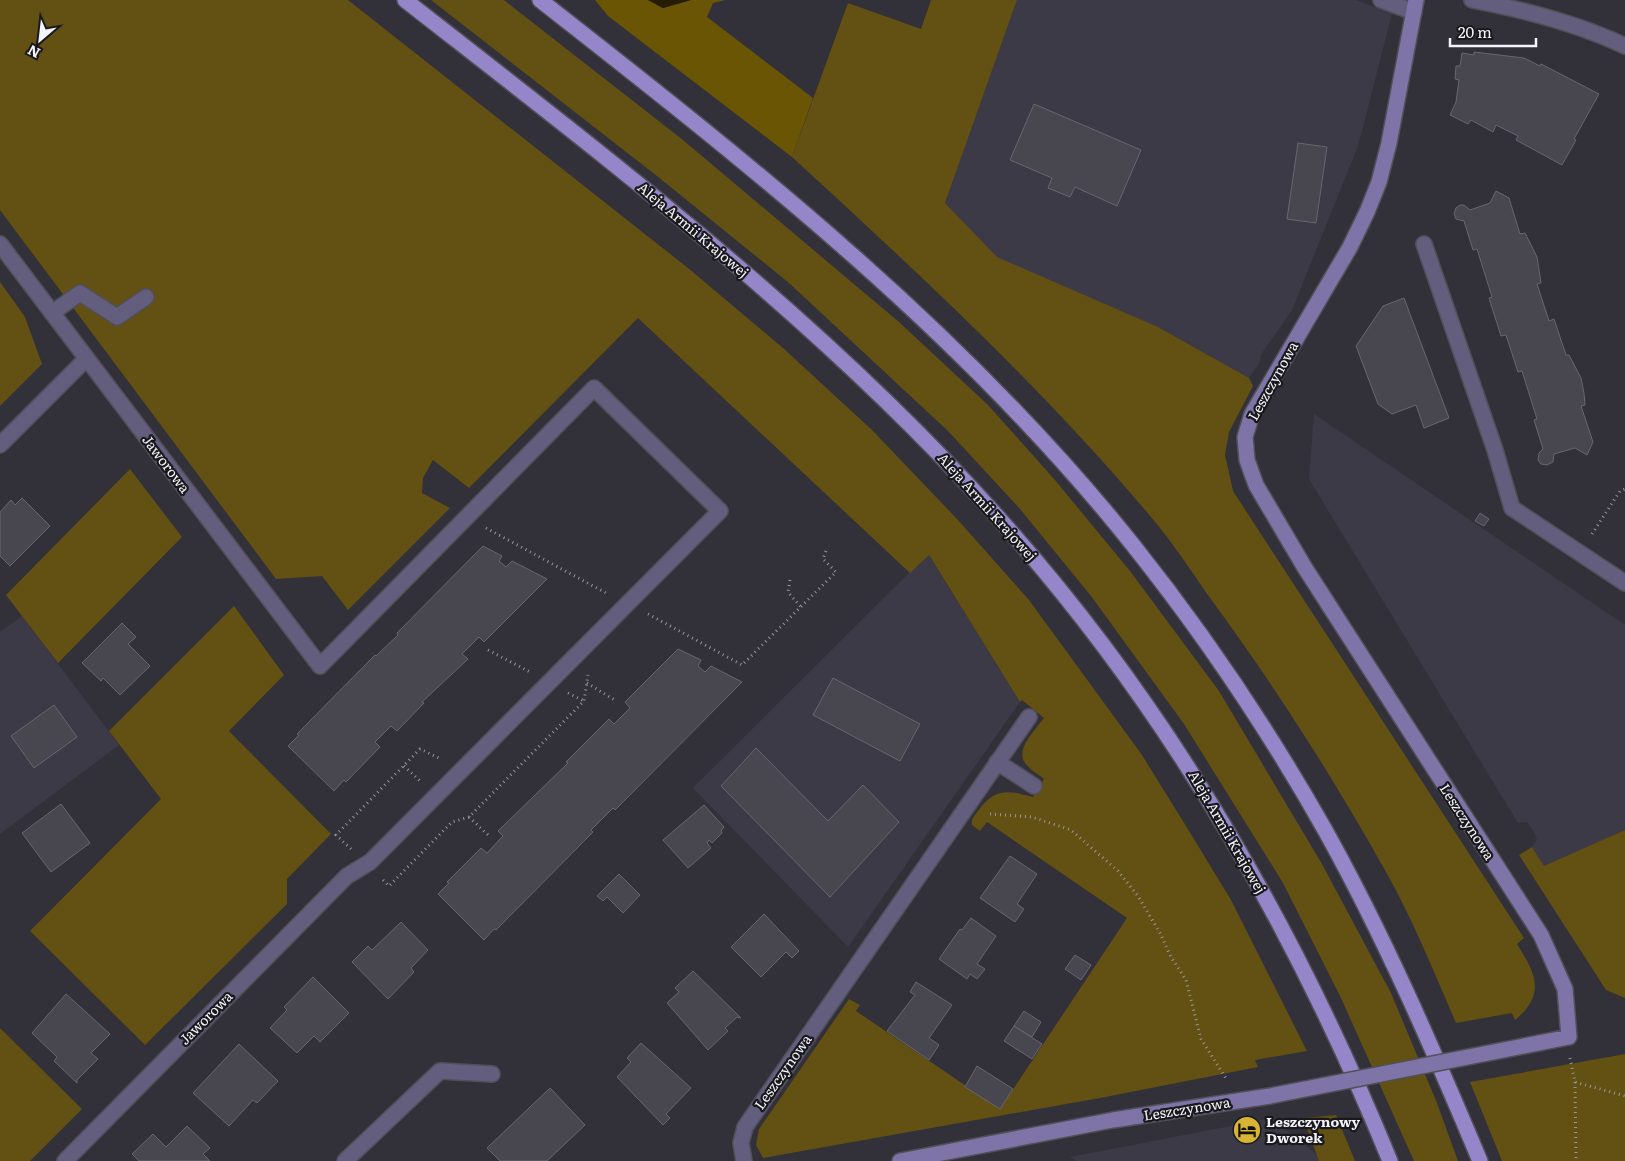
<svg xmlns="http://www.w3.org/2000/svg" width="1625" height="1161" viewBox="0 0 1625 1161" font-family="Literata,serif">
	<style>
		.built { fill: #3d3a48 }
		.green { fill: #625112 }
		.forest { fill: #6a5504 }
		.water { fill: #251d01 }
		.building { fill: #48464f; stroke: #686670 }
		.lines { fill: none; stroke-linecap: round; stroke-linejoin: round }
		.lane-casing { stroke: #514f58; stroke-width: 18 }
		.street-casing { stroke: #514f58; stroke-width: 18 }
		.secondary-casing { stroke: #514f58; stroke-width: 18 }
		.primary-casing { stroke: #514f58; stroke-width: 18 }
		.path { stroke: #98979e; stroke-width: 3; stroke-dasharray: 1 4; stroke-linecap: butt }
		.lane { stroke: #635d7e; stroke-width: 15 }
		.street { stroke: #635d7e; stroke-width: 15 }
		.secondary { stroke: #7f74a8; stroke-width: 15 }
		.primary { stroke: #9486c8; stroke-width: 15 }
		.secondary-bridge-casing { stroke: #514f58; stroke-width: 18; stroke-linecap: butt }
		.secondary-bridge { stroke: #7f74a8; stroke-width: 15 }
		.labels { text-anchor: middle; stroke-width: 4.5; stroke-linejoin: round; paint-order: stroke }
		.street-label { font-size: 14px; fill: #f5f4fa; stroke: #19191d }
		.poi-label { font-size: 14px; font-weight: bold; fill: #f5f4fa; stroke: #19191d; text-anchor: start }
	</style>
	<rect width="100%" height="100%" fill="#323039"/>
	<g class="built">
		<polygon points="1017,0 1356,0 1392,14 1358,146 1292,310 1260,356 1260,362 1249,378 1158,327 996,257 945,203"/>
		<polygon points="1314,414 1625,625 1625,830 1544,867 1532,847 1537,839 1532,829 1527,822 1518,823 1309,479"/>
		<polygon points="928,554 1020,702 848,947 693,788"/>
		<polygon points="22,616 119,745 0,834 0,632"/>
		<polygon points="1272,1118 1316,1154 1319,1161 1076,1161 1070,1157"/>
	</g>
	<g class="green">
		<path d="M0 0H348L688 268 783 348 872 430 958 520 1029 600 1142 755 1186 826 1231 900 1307 1051 1255 1060 1258 1067 1100 1098 763 1158 756 1145 759 1129 849 999 860 1005 856 1011 1000 1109 1127 918 987 822 980 831 972 825C971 819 974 816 978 811 994 788 1008 790 1033 797L1044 779C1038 774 1029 769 1025 763 1015 749 1036 729 1044 718L1022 700 1020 702 929 555 910 573 638 318 469 488 433 460 423 478 422 493 450 508 348 610 322 576 276 579 0 210Z"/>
		<polygon points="431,0 504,0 683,140 899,322 988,405 1055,480 1130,571 1219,691 1322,864 1391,993 1437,1103 1458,1161 1414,1161 1341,998 1283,883 1184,724 1091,596 1020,509 948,431 789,283 657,176"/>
		<path d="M931 0H1017L945 203 997 257 1158 327 1249 378 1253 386 1229 432 1225 455 1233 491 1524 938 1517 944C1535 973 1547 994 1515 1020L1512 1013 1456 1023C1434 972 1413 920 1386 872 1334 779 1276 688 1213 602 1193 574 1174 544 1151 517 1042 387 917 272 792 157L848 3 921 29Z"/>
		<polygon points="0,282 25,317 42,364 0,406"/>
		<polygon points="130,469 182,537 58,663 6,595"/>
		<polygon points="234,606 284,675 229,731 331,834 287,879 287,904 145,1045 30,931 161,799 109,731"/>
		<polygon points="1625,830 1625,998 1606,990 1519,855 1532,847 1544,866"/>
		<polygon points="0,1028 82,1109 30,1161 0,1161"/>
		<polygon points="1625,1054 1625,1161 1502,1161 1470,1082"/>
		<polygon points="1336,1115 1355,1161 1319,1161 1303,1118"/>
	</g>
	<polygon class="forest" points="595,0 648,0 663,8 691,0 725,0 713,3 707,17 813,98 792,157 608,16"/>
	<polygon class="water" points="648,0 691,0 663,8"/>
	<g class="building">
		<polygon points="1474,52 1524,58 1540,66 1541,64 1599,94 1574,139 1576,140 1562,165 1516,140 1518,136 1496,125 1493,132 1471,120 1468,124 1450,115 1456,102 1459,80 1455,79 1456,66 1460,66 1462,53 1474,55"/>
		<polygon points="1034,104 1141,150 1117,206 1075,187 1070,197 1048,188 1052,178 1010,160"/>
		<polygon points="1298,143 1327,147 1316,223 1287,219"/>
		<polygon points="1496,191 1509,198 1520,234 1525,233 1537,257 1541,283 1537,284 1549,321 1554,319 1566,355 1569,355 1581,378 1584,393 1585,405 1581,406 1593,442 1587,455 1575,448 1554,454 1553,462 1547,465 1541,464 1538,460 1539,453 1543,449 1534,420 1537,419 1522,371 1518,372 1506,335 1501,336 1489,298 1492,297 1477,249 1473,250 1464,221 1456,219 1454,214 1456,208 1460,205 1464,205 1470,210 1490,203"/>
		<polygon points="1404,298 1449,418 1424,428 1416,405 1392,414 1378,404 1356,346 1383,306"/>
		<polygon points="22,498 50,526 10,566 0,556 0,512 11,500 15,505"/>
		<polygon points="1480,513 1489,519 1484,526 1475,521"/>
		<polygon points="483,546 502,556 499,561 506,567 512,561 547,579 484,642 479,637 462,654 468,659 422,702 424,703 397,731 391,726 375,742 380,747 346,782 344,780 334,791 288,746 299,735 297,734 375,655 376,656 398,635 397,633"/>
		<polygon points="122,623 136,637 128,644 150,666 120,695 103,678 101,681 82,663"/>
		<polygon points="678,649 701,660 698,666 705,672 711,666 742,682 615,810 613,808 591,830 593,832 496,930 494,929 484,940 438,894 449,883 447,882 481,848 487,853 503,836 498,831 568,763 566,762 609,719 614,724 630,708 625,702"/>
		<polygon points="833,678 920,724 900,761 813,715"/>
		<polygon points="54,705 77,737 34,768 11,736"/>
		<polygon points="756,748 828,821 863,785 899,822 830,897 721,786"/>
		<polygon points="61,804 90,843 51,872 22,833"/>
		<polygon points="704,805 724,827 721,831 722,833 712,843 709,840 707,843 711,848 688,868 663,840"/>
		<polygon points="1010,856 1037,874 1017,904 1024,909 1015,922 980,898"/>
		<polygon points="619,874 640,895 623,913 607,897 603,901 597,896"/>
		<polygon points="764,914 799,951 792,958 786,952 761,977 731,947"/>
		<polygon points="971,918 996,936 977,964 985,969 977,979 970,974 967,979 939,959 960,929 962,930"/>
		<polygon points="401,922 428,950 411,968 414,972 388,999 352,962 368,946 372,950"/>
		<polygon points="1075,955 1091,965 1081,980 1065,969"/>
		<polygon points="693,971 741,1018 737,1017 725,1028 728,1031 708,1050 667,1003 679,992 675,988"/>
		<polygon points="313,977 349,1013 320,1042 314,1036 297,1053 270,1028 287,1010 284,1007"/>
		<polygon points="916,982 952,1005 929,1038 939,1045 929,1060 887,1031 915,995 910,992"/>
		<polygon points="66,994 110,1034 91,1053 98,1059 77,1080 77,1083 54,1061 57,1057 32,1033"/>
		<polygon points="1024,1011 1041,1022 1032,1037 1014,1026"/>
		<polygon points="1014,1026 1042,1044 1032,1059 1004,1041"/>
		<polygon points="641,1043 691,1088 666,1114 670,1118 663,1125 617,1077 631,1062 627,1058"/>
		<polygon points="239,1044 278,1081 257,1103 253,1100 229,1126 193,1093"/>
		<polygon points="977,1066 1013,1089 1000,1109 965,1087"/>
		<polygon points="550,1088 585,1125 547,1161 500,1161 487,1148"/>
		<polygon points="187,1126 210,1148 203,1154 210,1161 139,1161 132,1154 153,1134 166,1147"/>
	</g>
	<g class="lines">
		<defs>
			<g id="lane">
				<polyline points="1381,0 1414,12"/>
				<polyline points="0,244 320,666 594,388 720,511 370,862 347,876 65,1161"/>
				<polyline points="1424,244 1495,450 1512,508"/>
				<polyline points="52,313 80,293 117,317 146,297"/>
				<polyline points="0,445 86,359"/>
				<polyline points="997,762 1034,786"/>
				<polyline points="345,1161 440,1071 492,1074"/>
			</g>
			<g id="street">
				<path d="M1472 0C1525 10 1576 23 1625 46"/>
				<polyline points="1512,508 1625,583"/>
				<polyline points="744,1161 741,1143 745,1127 1029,717"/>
			</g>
			<g id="secondary">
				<polyline points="1416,0 1389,143 1379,182 1367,212 1350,247 1252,414 1245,437 1247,460 1256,485 1305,568 1541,935 1565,989 1569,1037 1524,1046"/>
				<polyline points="900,1161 1113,1120 1270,1096"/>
			</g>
			<g id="primary">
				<path d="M405 0C617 166 833 329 1011 532 1174 717 1297 933 1390 1161"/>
				<path d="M540 0C751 165 965 334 1133 545 1204 634 1269 731 1325 830 1384 936 1433 1049 1480 1161"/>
			</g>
		</defs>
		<use href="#lane" class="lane-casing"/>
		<use href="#street" class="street-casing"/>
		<use href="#secondary" class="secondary-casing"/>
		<use href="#primary" class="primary-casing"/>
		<g class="path">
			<polyline points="486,528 606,593"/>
			<polyline points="1592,534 1620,491 1625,489"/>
			<polyline points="790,580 788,592 801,607"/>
			<polyline points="648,614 742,665 836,572 823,559 827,548"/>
			<polyline points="488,650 530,672"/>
			<polyline points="587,683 616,701"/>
			<polyline points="568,693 584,701"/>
			<polyline points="404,766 420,781"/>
			<polyline points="990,814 1032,817 1071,830 1118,871 1138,896 1160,933 1171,957 1186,980 1201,1039 1227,1080"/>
			<polyline points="469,817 488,835"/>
			<polyline points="351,849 336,835 420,749 441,759"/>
			<polyline points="383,880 389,886 452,822 469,817 584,701 588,675"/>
			<polyline points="1570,1058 1575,1082 1625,1096"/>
			<polyline points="1575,1082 1576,1161"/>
		</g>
		<use href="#lane" class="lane"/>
		<use href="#street" class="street"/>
		<use href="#secondary" class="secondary"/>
		<use href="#primary" class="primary"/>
		<defs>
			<polyline id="secondary-bridge" points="1270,1096 1524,1046"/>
		</defs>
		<use href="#secondary-bridge" class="secondary-bridge-casing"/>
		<use href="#secondary-bridge" class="secondary-bridge"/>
	</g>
	<defs>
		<symbol id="hotel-disc" viewBox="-11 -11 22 22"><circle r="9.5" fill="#d8b434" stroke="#19191d"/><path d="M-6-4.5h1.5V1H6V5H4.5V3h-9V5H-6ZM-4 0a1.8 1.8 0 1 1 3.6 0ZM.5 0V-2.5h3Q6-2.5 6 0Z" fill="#111"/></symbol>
	</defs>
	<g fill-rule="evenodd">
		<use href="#hotel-disc" x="1231" y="1114" width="32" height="32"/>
	</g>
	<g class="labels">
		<g class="street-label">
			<text transform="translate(693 230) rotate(40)" y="5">Aleja Armii Krajowej</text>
			<text transform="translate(1273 381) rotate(-61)" y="5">Leszczynowa</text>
			<text transform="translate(166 464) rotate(53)" y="5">Jaworowa</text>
			<text transform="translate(987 507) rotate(48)" y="5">Aleja Armii Krajowej</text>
			<text transform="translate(1467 822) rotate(57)" y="5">Leszczynowa</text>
			<text transform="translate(1227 832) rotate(60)" y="5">Aleja Armii Krajowej</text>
			<text transform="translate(206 1018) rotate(-45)" y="5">Jaworowa</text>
			<text transform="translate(783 1072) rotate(-55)" y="5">Leszczynowa</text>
			<text transform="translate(1187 1109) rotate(-9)" y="5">Leszczynowa</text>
		</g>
		<g class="poi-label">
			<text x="1266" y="1127">Leszczynowy<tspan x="1266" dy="16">Dworek</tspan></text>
		</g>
	</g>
	<g transform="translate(40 40) rotate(208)" stroke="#19191d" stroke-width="4" paint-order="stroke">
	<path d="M0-4L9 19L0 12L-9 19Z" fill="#f5f4fa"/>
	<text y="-8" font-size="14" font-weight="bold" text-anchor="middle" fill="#f5f4fa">N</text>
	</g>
	<path d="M1450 38v8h86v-8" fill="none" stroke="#f5f4fa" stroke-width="2.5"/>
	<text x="1458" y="38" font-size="15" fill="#f5f4fa" stroke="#19191d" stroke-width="4" paint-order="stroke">20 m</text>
</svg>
